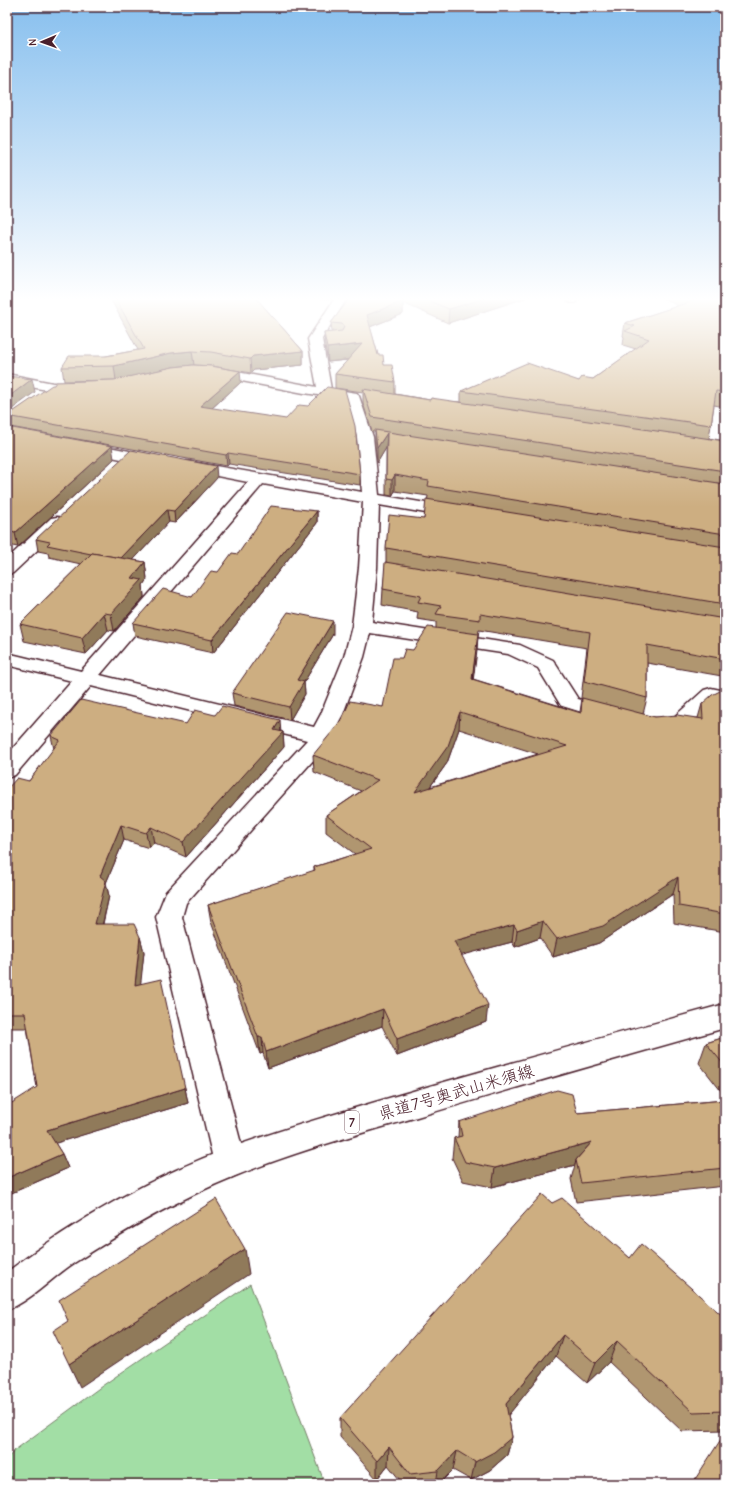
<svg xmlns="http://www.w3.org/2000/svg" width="732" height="1491" viewBox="0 0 732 1491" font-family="'Comic Neue','Klee One',sans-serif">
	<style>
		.green { fill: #a2dea5; stroke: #767e68 }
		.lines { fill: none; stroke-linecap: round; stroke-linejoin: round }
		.minor-casing { stroke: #4a1f2b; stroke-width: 3 }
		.major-casing { stroke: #4a1f2b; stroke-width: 3 }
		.minor { fill: #fff; fill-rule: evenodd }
		.major { fill: #fff; fill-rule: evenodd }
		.wall { fill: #b0966f; stroke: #4a1f2b; fill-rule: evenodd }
		.shaded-wall { fill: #907a5a; stroke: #4a1f2b }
		.building { fill: #cdae81; stroke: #4a1f2b; fill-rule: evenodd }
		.labels { text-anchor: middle; stroke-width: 3; stroke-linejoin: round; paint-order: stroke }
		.shield { fill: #fff; stroke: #80626b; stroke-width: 1 }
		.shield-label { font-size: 13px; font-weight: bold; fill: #4a1f2b }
		.near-street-label { font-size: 17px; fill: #4a1f2b; stroke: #fff }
	</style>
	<rect width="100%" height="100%" fill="#fff"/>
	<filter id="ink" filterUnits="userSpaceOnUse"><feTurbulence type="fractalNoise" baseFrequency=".025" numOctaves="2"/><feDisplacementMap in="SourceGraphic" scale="8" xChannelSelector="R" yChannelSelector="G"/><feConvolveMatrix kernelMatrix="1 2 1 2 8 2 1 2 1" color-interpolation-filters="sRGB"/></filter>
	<g filter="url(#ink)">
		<polygon class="green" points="250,1284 325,1484 7,1484 7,1459 15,1450 102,1386"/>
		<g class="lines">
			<defs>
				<g id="minor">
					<path d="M335 298H347L322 339 331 389 357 393 359 396 373 437 379 495 455 508 461 509 463 513 461 517 455 518 379 505 377 568 372 622 520 645 553 660 578 699 618 710 621 715 618 720 610 722 563 709 538 668 508 654 370 633 364 657 343 714 325 747 186 903 182 917 246 1163 241 1173 230 1178 219 1173 214 1163 156 917 166 892 307 740 91 686 15 775 7 778V755L72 681 7 665V653L81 671 248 482 181 469 179 466 181 463 187 461 362 492 357 437 346 399 304 393 210 375 205 374 203 371 205 368 210 367 317 387 308 339ZM263 484 363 502 359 568 352 626 344 657 321 714 314 727 100 675Z"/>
					<path d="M565 298H578V299L576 302C571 303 568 303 565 298Z"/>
					<path d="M7 374 53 383H85L87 386 85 389C59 395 32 387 7 382Z"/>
					<polygon points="83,442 155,456 161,458 163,461 161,464 155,466 78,450 75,447 78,444"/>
					<polygon points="57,517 63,518 66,522 63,526 13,573 7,574 7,559 51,518"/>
					<polygon points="711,688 725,691 725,705 715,703 688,728 661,732 653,730 650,725 653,720 674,717 704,690"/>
				</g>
				<path id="major" d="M725 1004V1028C622 1057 520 1086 417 1117 356 1135 294 1152 235 1176 178 1199 125 1230 74 1263 51 1278 32 1300 7 1310V1272C75 1221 150 1177 230 1148 296 1124 363 1106 430 1086 528 1058 626 1031 725 1004Z"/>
			</defs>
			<use href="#minor" class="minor-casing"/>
			<use href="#major" class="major-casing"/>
			<use href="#minor" class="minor"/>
			<use href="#major" class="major"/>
		</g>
		<g class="wall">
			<polygon points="110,298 256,298 303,351 303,365 254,370 251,373 212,366 194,365 173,367 116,380 64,381 62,367 106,356 138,350"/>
			<polygon points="311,298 334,298 332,300"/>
			<path d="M346 298H525L448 323 403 303V314L370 327 378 355 384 365 395 382V394L430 400 461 402V391L579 381 593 379 636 349 623 345 624 337 623 336 625 323 678 306 663 298H725V407L714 405 711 425 709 438 725 441V664L722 676 647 663V698L643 714 655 717 698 718 702 704 725 692V932L674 923 673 894 599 943 553 957 540 938 515 947 512 942 461 955 486 1022 397 1056 382 1026 268 1068 263 1053 260 1054 211 922 208 905 314 871V867L355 854 326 832V815L361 791 314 772 313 755 383 707 402 658 413 650 436 628V622L417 619 418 612 382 605 383 589 386 562V548L424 519 428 496 395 491 392 496 386 495V448L377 463 375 445V432H372L363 403V392L335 388V374L348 360 328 362 325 346 324 333 332 332 331 323 347 302H346ZM479 630 587 648 581 698 582 699 580 712 473 679 478 637ZM459 729 538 754 430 787 447 763Z"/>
			<polygon points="241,382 212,408 360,474 360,485 229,464 227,466 10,427 7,416 54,385"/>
			<polygon points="7,427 114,459 18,547 7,545"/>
			<polygon points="217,478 175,523 169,522 133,560 145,562 147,579 143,585 144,597 114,631 108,630 86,654 24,641 20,624 81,564 49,557 48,553 38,551 36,539"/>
			<polygon points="317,511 317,523 213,653 135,636 133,623 192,597 238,554"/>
			<polygon points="333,634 304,682 305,694 290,720 234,706 232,693"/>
			<polygon points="186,724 281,731 283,732 284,747 186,857 154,843 149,848 124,840 106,883 109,896 103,924 140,937 144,952 140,984 185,1088 188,1103 55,1143 62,1154 68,1168 7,1195 37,1087 27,1028 7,1028 7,789 29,781 54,749 51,736"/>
			<polygon points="725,1037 725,1096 699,1063 706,1043"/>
			<polygon points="725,1100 725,1186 576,1202 571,1179 575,1165 492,1187 463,1181 452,1158 454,1138 458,1137 459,1122 577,1113"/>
			<polygon points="552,1203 630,1258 725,1318 725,1430 682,1431 609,1362 587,1383 556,1356 508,1415 512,1437 507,1455 490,1470 471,1480 453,1470 439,1484 403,1484 388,1465 377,1479 340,1437 340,1418"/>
		</g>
		<g class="shaded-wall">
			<polygon points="485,298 525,298 448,323 449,309"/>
			<polygon points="403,301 403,314 367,328 367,315"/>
			<polygon points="362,344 362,358 328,362 327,348"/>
			<polygon points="192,351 194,365 173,367 116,380 114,366 171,353"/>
			<polygon points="303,351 303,365 254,370 251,373 250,359 253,356"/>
			<polygon points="240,371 241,382 202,417 200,406"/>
			<polygon points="32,379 35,392 7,413 7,398"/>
			<polygon points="387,433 386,448 377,463 377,448"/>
			<polygon points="112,446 114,459 18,547 15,533"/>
			<polygon points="228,453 229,464 227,466 226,455"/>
			<polygon points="216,466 217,478 175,523 174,511"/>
			<polygon points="395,475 395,491 392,496 392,480"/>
			<polygon points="167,510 169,522 122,572 120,559"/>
			<polygon points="317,511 317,523 213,653 212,640"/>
			<polygon points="145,562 147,579 143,585 144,597 114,631 111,614 132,578"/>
			<polygon points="104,613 108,630 86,654 82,638"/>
			<polygon points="333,621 333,634 304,682 305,694 290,720 289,707 297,680"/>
			<polygon points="478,634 477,651 471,696 472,679"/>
			<polygon points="460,712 459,729 447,763 414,809 415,792"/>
			<polygon points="280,720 281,734 283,732 284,747 186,857 183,842 274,730"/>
			<polygon points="121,825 124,840 106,883 109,896 99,939 95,924 100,876"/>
			<polygon points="151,827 154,843 149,848 146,833"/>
			<polygon points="678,877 673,894 599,943 553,957 557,939"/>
			<polygon points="543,921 540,938 515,947 517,930"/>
			<polygon points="514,925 512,942 452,958 454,941"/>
			<polygon points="140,937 144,952 139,1000 135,985"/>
			<polygon points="488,1005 486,1022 397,1056 397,1039"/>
			<polygon points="383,1009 382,1026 268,1068 266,1052"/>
			<polygon points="258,1037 262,1037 263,1053 260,1054"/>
			<polygon points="185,1088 188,1103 53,1144 47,1130"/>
			<polygon points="592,1142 576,1160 575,1165 492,1187 495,1168"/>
			<polygon points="62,1154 68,1168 7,1195 7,1178"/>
			<polygon points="245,1249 249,1274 80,1387 69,1364"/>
			<polygon points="563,1335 556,1356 502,1423 506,1404"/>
			<polygon points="617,1341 609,1362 587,1383 595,1363"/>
			<polygon points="512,1437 507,1455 490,1470 471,1480 475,1462"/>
			<polygon points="389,1447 388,1465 377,1479 377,1461"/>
			<polygon points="457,1451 453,1470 439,1484 436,1484 438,1471"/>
		</g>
		<g class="building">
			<polygon points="115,298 256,298 303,351 253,356 250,359 211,352 192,351 171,353 114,366 62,367 69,356 106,356 144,349"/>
			<polygon points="350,298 402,298 403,301 367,315 378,355 383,355 384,365 392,365 395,382 335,374 362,344 327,348 324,333 342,331 344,327 342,324 331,323"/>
			<polygon points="422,298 485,298 449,309"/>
			<polygon points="692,298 725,298 725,392 716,391 711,425 461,391 527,363 579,381 582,377 593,379 649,339 625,331 635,326 625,323 696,300"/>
			<polygon points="193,365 211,366 240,371 200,406 286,419 299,405 308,406 327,387 345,390 355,426 360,474 228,453 226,455 7,416 52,385 54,385 56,382 114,380 173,367"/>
			<polygon points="7,376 32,379 7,398"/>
			<polygon points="363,389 430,400 431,398 725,441 725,471 372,417"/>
			<polygon points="7,427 112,446 15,533 7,531"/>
			<polygon points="375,430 725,484 725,534 428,486 429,481 395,475 392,480 386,479 387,433 377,448"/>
			<polygon points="131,450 216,466 174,511 167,510 121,558 92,553 91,554 47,545 50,542 36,539"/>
			<polygon points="426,499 725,547 725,604 386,548 389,515 424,519"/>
			<polygon points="271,506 317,511 212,640 133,623 163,589 192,597 211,571 218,572 232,553 238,554"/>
			<polygon points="92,553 145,562 132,578 142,580 111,614 104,613 82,638 20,624"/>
			<polygon points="385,562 725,619 725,659 647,645 647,698 584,681 590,632 480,614 480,620 436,614 441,606 418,602 421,596 383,589"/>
			<polygon points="288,612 333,621 297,680 304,682 289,707 232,693"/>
			<path d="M428 627 478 634 472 679 581 713 582 698 655 717 677 715 703 719 702 704 712 695 720 691 725 692V788H722L725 800V914L679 906 678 877 603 926 557 939 543 921 517 930 514 925 454 941 488 1005 397 1039 383 1009 266 1052 262 1037H258L208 905 315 870 314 867 371 849 326 815 378 780 313 755 341 721 350 701 383 707 393 658H402L405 649 413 650ZM460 712 567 746 415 792 448 746Z"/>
			<polygon points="81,700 186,724 195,710 215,715 222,706 280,720 274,730 283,732 183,842 151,827 146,833 121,825 100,876 106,881 95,924 134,924 140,937 135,985 161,979 185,1088 47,1130 62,1154 7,1178 7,1106 37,1087 25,1013 7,1013 7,789 17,778 29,781 60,740 51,736"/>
			<polygon points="725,1037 725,1066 706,1043"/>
			<polygon points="557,1090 572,1094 577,1113 725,1100 725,1168 581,1183 576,1160 592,1142 495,1168 465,1162 454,1138 462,1136 459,1122"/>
			<polygon points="542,1194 552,1203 562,1198 630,1258 641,1244 725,1318 725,1411 693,1412 617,1341 595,1363 563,1335 506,1404 512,1437 494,1452 475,1462 457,1451 438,1471 410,1474 389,1447 377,1461 340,1418"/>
			<polygon points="216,1199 245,1249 69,1364 53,1331 68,1321 59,1300"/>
			<polygon points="725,1433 725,1484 692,1484"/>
		</g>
	</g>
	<linearGradient id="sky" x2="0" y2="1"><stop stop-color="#87bfee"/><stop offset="0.59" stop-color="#fff"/><stop offset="1" stop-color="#fff" stop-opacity="0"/></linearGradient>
	<rect width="732" height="507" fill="url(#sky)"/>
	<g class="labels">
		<rect class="shield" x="345" y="1111" width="14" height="22" rx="3"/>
		<g class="shield-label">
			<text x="352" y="1127">7</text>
		</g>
		<g class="near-street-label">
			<text transform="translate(456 1092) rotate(-16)" y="6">県道7号奥武山米須線</text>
		</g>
	</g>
	<rect width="732" height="1491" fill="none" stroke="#fff" stroke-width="24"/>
	<rect x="12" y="12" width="708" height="1467" fill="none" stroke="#4a1f2b" stroke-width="1.5" filter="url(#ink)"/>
	<g transform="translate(42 42) rotate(268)" stroke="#ffffff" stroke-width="3" paint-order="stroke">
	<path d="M0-3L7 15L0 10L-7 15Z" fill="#4a1f2b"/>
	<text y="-6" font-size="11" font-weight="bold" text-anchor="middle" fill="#4a1f2b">N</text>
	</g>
</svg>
